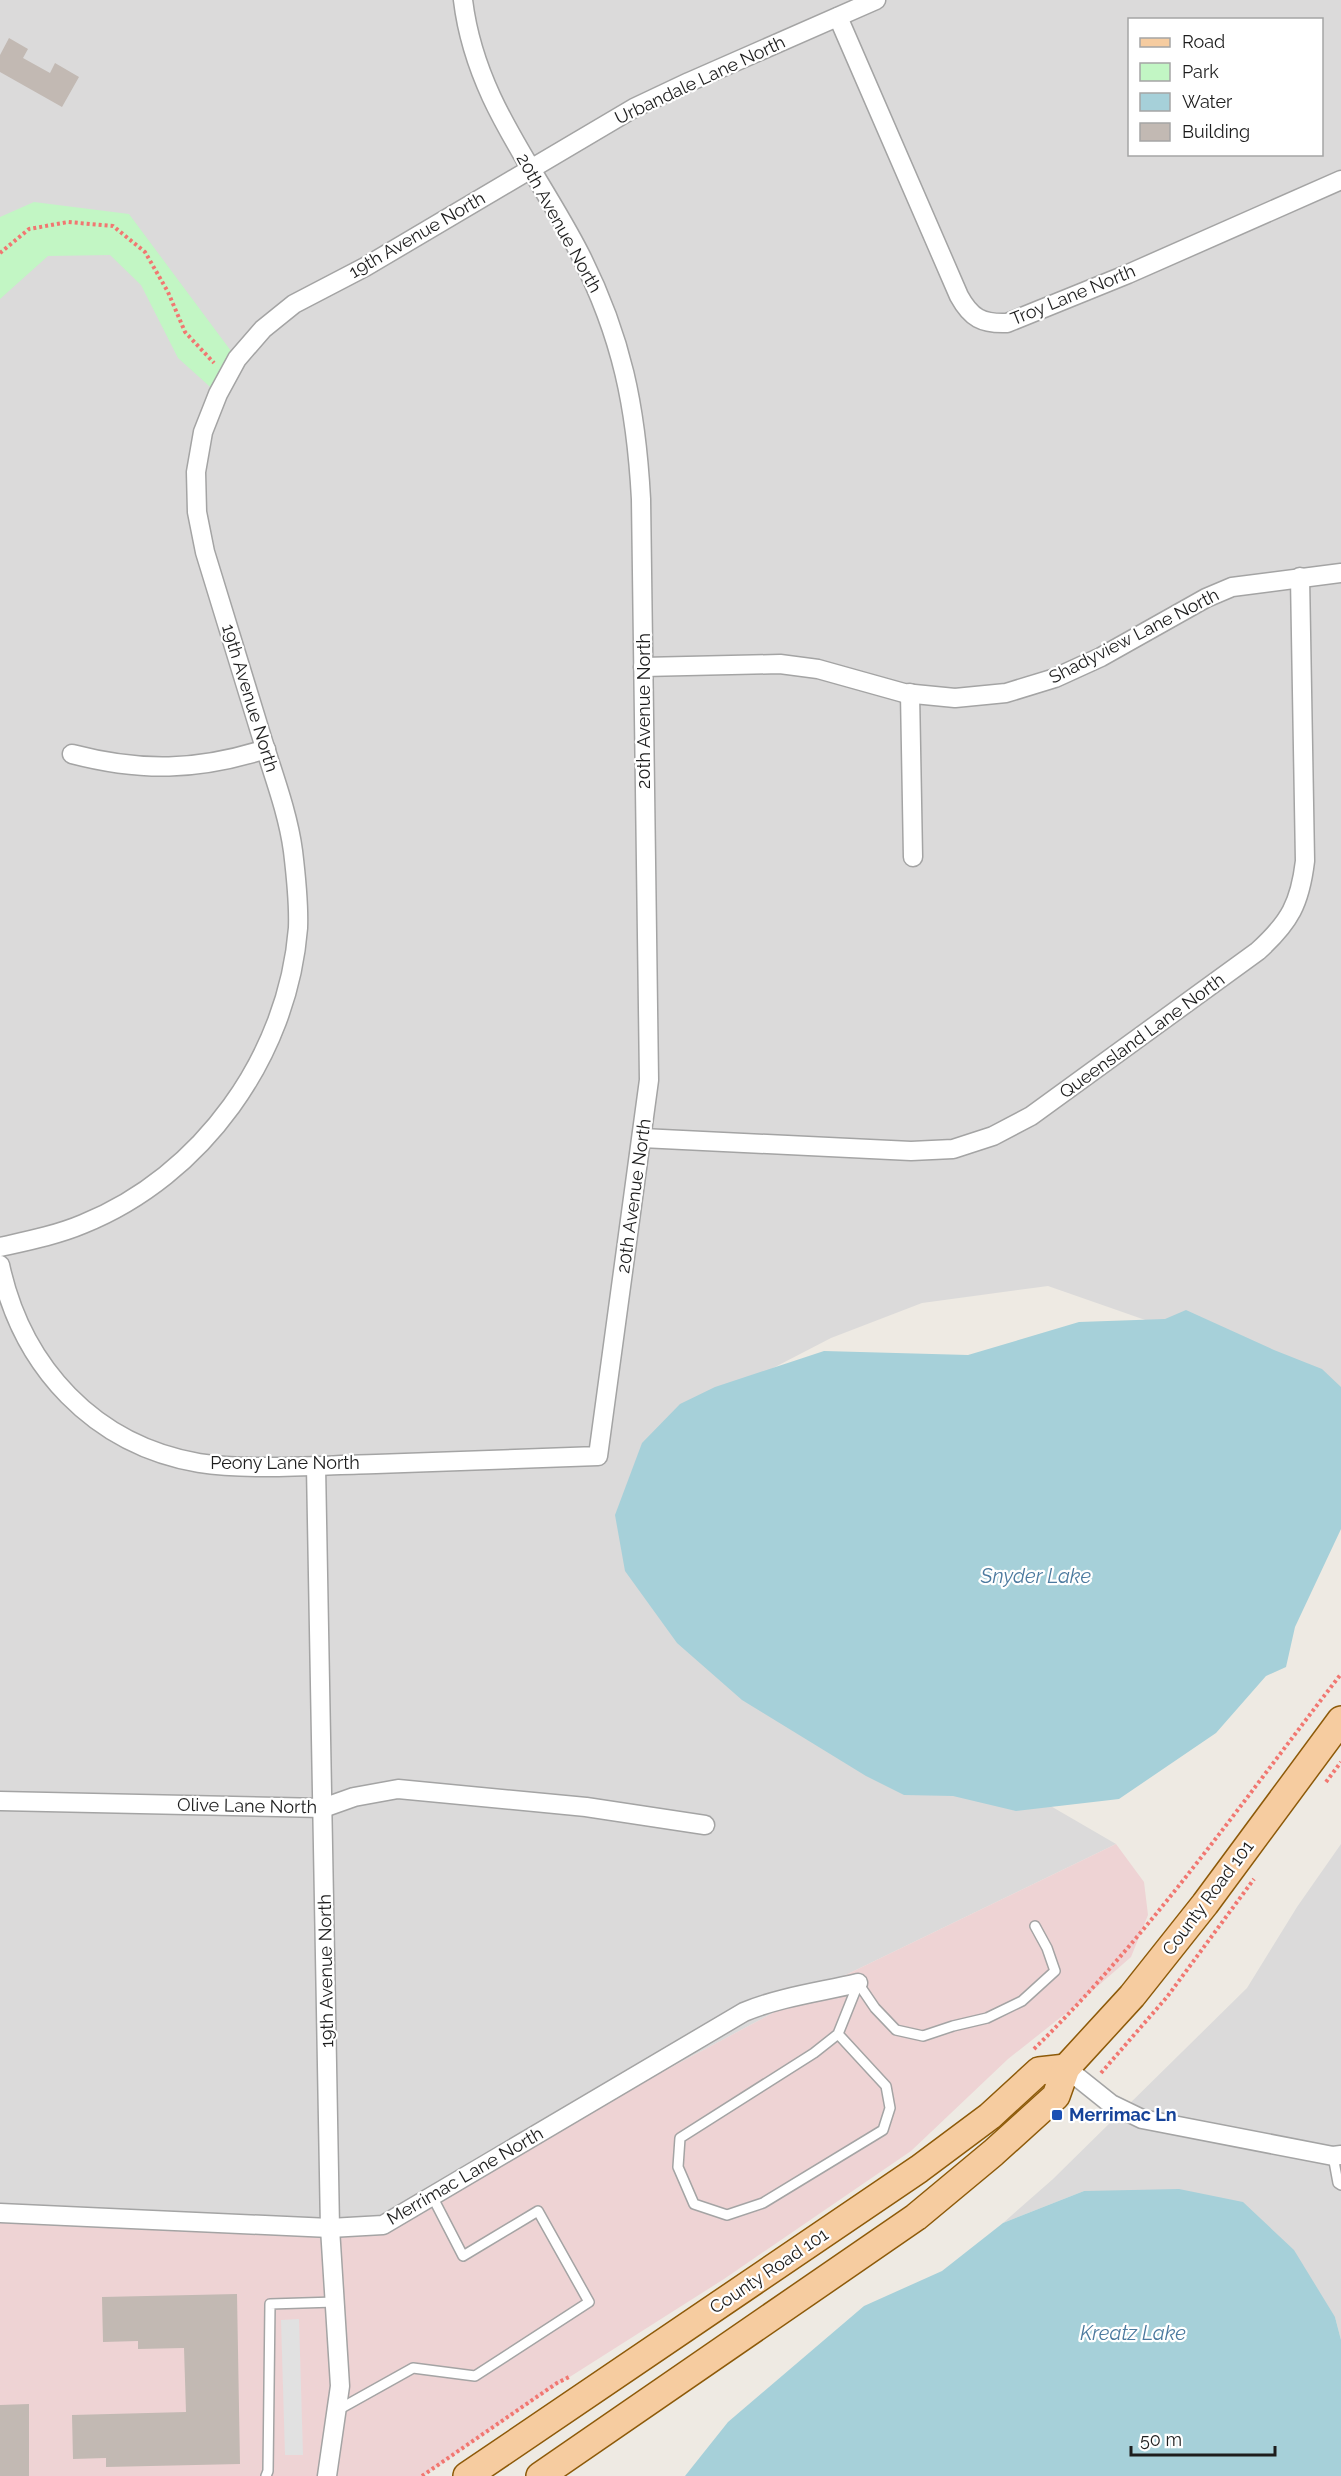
<svg xmlns="http://www.w3.org/2000/svg" width="1341" height="2476" viewBox="0 0 1341 2476" font-family="Raleway,sans-serif">
	<style>
		.residential { fill: #dbdada; fill-rule: evenodd }
		.commercial { fill: #eed3d4 }
		.park { fill: #c2f6c4 }
		.parking { fill: #e1e1e1 }
		.water { fill: #a6d0d9 }
		.building { fill: #c2b9b3 }
		.lines { fill: none; stroke-linecap: round; stroke-linejoin: round }
		.lane-casing { stroke: #a4a4a4; stroke-width: 12 }
		.street-casing { stroke: #a4a4a4; stroke-width: 21 }
		.primary-casing { stroke: #8d5a09; stroke-width: 30 }
		.path { stroke: #f17771; stroke-width: 4; stroke-dasharray: 3 3; stroke-linecap: butt }
		.lane { stroke: #fff; stroke-width: 9 }
		.street { stroke: #fff; stroke-width: 18 }
		.primary { stroke: #f6cca0; stroke-width: 27 }
		.transit-dot { fill: #1a4fb4; stroke: #fff; stroke-width: 2 }
		.labels { text-anchor: middle; stroke-width: 4.5; stroke-linejoin: round; paint-order: stroke }
		.street-label { font-size: 18px; fill: #1d1d1d; stroke: #fff }
		.transit-label { font-size: 18px; font-weight: bold; fill: #164399; stroke: #fff; text-anchor: start }
		.water-label { font-size: 20px; font-style: italic; fill: #4c7a9f; stroke: #fff }
	</style>
	<rect width="100%" height="100%" fill="#eeeae3"/>
	<g class="residential">
		<path d="M0 0H1341V1404L1194 1337 1048 1286 922 1303 831 1338 696 1408 1042 1801 1116 1844 825 1985 453 2184 384 2218 324 2223 0 2212ZM1130 20H1322V154H1130Z"/>
		<polygon points="1341,1844 1341,2340 1335,2317 1084,2191 1003,2223 1053,2179 1247,1988 1297,1907"/>
	</g>
	<polygon class="commercial" points="1116,1844 1144,1882 1148,1915 1131,1957 1075,2006 1008,2059 911,2151 724,2279 557,2385 423,2476 0,2476 0,2212 260,2225 384,2218 453,2184 825,1985"/>
	<polygon class="park" points="34,202 129,214 237,359 218,394 178,358 141,285 110,255 48,256 0,299 0,217"/>
	<polygon class="parking" points="299,2319 303,2455 285,2455 281,2320"/>
	<g class="water">
		<polygon points="1186,1310 1274,1350 1322,1369 1341,1387 1341,1529 1295,1627 1286,1667 1266,1676 1216,1733 1119,1799 1016,1811 953,1796 904,1795 866,1776 742,1700 677,1643 625,1571 615,1515 642,1443 680,1404 715,1387 824,1351 968,1355 1079,1322 1165,1319"/>
		<polygon points="1179,2189 1243,2202 1294,2250 1335,2317 1341,2340 1341,2476 685,2476 728,2422 864,2306 942,2271 1003,2223 1084,2191"/>
	</g>
	<g class="building">
		<polygon points="9,38 28,49 23,58 50,73 55,63 79,77 62,107 0,72 0,55"/>
		<polygon points="237,2294 240,2464 106,2467 106,2458 73,2459 72,2415 186,2412 184,2348 138,2349 138,2341 103,2342 102,2297"/>
		<polygon points="29,2404 29,2476 0,2476 0,2405"/>
	</g>
	<g class="lines">
		<defs>
			<g id="lane">
				<polyline points="858,1983 875,2008 896,2030 923,2036 953,2026 987,2018 1022,2001 1055,1971 1047,1948 1035,1926"/>
				<polyline points="838,2034 886,2086 890,2108 883,2130 763,2203 727,2215 694,2204 678,2167 680,2138 814,2053 838,2034 858,1984"/>
				<polyline points="1333,2156 1338,2183 1341,2185"/>
				<polyline points="336,2411 413,2368 475,2376 589,2302 538,2211 463,2256 432,2196"/>
				<polyline points="266,2476 268,2471 270,2304 335,2302"/>
			</g>
			<g id="street">
				<path d="M838 17 959 296C971 318 982 324 1007 323L1128 274 1341 180"/>
				<polyline points="643,667 780,664 818,669 904,693 955,698 1006,693 1055,678 1101,657 1206,598 1232,587 1341,573"/>
				<polyline points="910,693 913,857"/>
				<path d="M72 754C141 772 197 771 266 749"/>
				<path d="M642 1138 911 1151 953 1149 993 1136 1031 1116 1258 951C1290 922 1300 903 1305 861L1300 577"/>
				<path d="M0 1247C27 1241 57 1235 83 1224 202 1176 288 1056 298 928 299 903 296 876 293 851 288 813 273 774 262 738 243 676 224 614 205 552L197 512 196 472 203 432 218 394 237 359 263 329 294 304 365 267 634 108 689 82 876 0"/>
				<path d="M0 1265C22 1367 94 1445 199 1463 252 1471 322 1465 376 1464 450 1461 524 1458 598 1456L649 1080 641 499C636 407 622 337 580 254 536 168 475 100 463 0"/>
				<polyline points="316,1466 330,2228 340,2386 327,2476"/>
				<polyline points="0,1801 323,1808 354,1797 398,1789 586,1807 705,1825"/>
				<polyline points="1066,2068 1111,2104 1142,2119 1333,2156 1341,2155"/>
				<path d="M0 2213 330 2228 383 2225 744 2012C780 1997 820 1992 858 1983"/>
			</g>
			<g id="primary">
				<polyline points="467,2476 919,2169 990,2116 1039,2071 1066,2068"/>
				<polyline points="540,2476 916,2217 993,2153 1056,2096 1066,2068 1132,1996 1205,1904 1341,1720"/>
			</g>
		</defs>
		<use href="#lane" class="lane-casing"/>
		<use href="#street" class="street-casing"/>
		<use href="#primary" class="primary-casing"/>
		<g class="path">
			<polyline points="0,253 29,229 68,222 113,226 145,252 168,292 185,332 214,363"/>
			<polyline points="1326,1782 1341,1762"/>
			<path d="M1034 2049C1150 1935 1242 1802 1341 1674"/>
			<polyline points="1101,2073 1167,1997 1254,1879"/>
			<polyline points="422,2476 557,2383 571,2376"/>
		</g>
		<use href="#lane" class="lane"/>
		<use href="#street" class="street"/>
		<use href="#primary" class="primary"/>
	</g>
	<rect class="transit-dot" x="1051" y="2109" width="12" height="12" rx="3"/>
	<g class="labels">
		<g class="street-label">
			<text transform="translate(700 80) rotate(-25)" y="6">Urbandale Lane North</text>
			<text transform="translate(559 223) rotate(61)" y="6">20th Avenue North</text>
			<text transform="translate(417 235) rotate(-30)" y="6">19th Avenue North</text>
			<text transform="translate(1073 295) rotate(-22)" y="6">Troy Lane North</text>
			<text transform="translate(1134 636) rotate(-27)" y="6">Shadyview Lane North</text>
			<text transform="translate(250 698) rotate(73)" y="6">19th Avenue North</text>
			<text transform="translate(644 711) rotate(-90)" y="6">20th Avenue North</text>
			<text transform="translate(1142 1036) rotate(-36)" y="6">Queensland Lane North</text>
			<text transform="translate(634 1196) rotate(-82)" y="6">20th Avenue North</text>
			<text x="285" y="1469">Peony Lane North</text>
			<text transform="translate(247 1806) rotate(1)" y="6">Olive Lane North</text>
			<text transform="translate(1208 1898) rotate(-53)" y="6">County Road 101</text>
			<text transform="translate(326 1971) rotate(-91)" y="6">19th Avenue North</text>
			<text transform="translate(465 2176) rotate(-30)" y="6">Merrimac Lane North</text>
			<text transform="translate(769 2271) rotate(-34)" y="6">County Road 101</text>
		</g>
		<g class="transit-label">
			<text x="1069" y="2121">Merrimac Ln</text>
		</g>
		<g class="water-label">
			<text x="1036" y="1583">Snyder Lake</text>
			<text x="1133" y="2340">Kreatz Lake</text>
		</g>
	</g>
	<rect x="1128" y="18" width="195" height="138" fill="#ffffff" stroke="#a5a5a5" stroke-width="1.5"/>
	<rect x="1140" y="38" width="30" height="9" fill="#f6cca0" stroke="#a5a5a5" stroke-width="1.5"/>
	<text x="1182" y="48" font-size="18" fill="#1d1d1d">Road</text>
	<rect x="1140" y="63" width="30" height="18" fill="#c2f6c4" stroke="#a5a5a5" stroke-width="1.5"/>
	<text x="1182" y="78" font-size="18" fill="#1d1d1d">Park</text>
	<rect x="1140" y="93" width="30" height="18" fill="#a6d0d9" stroke="#a5a5a5" stroke-width="1.5"/>
	<text x="1182" y="108" font-size="18" fill="#1d1d1d">Water</text>
	<rect x="1140" y="123" width="30" height="18" fill="#c2b9b3" stroke="#a5a5a5" stroke-width="1.5"/>
	<text x="1182" y="138" font-size="18" fill="#1d1d1d">Building</text>
	<path d="M1131 2446v9h144v-9" fill="none" stroke="#1d1d1d" stroke-width="3"/>
	<text x="1140" y="2446" font-size="18" fill="#1d1d1d" stroke="#ffffff" stroke-width="4.5" paint-order="stroke">50 m</text>
</svg>
